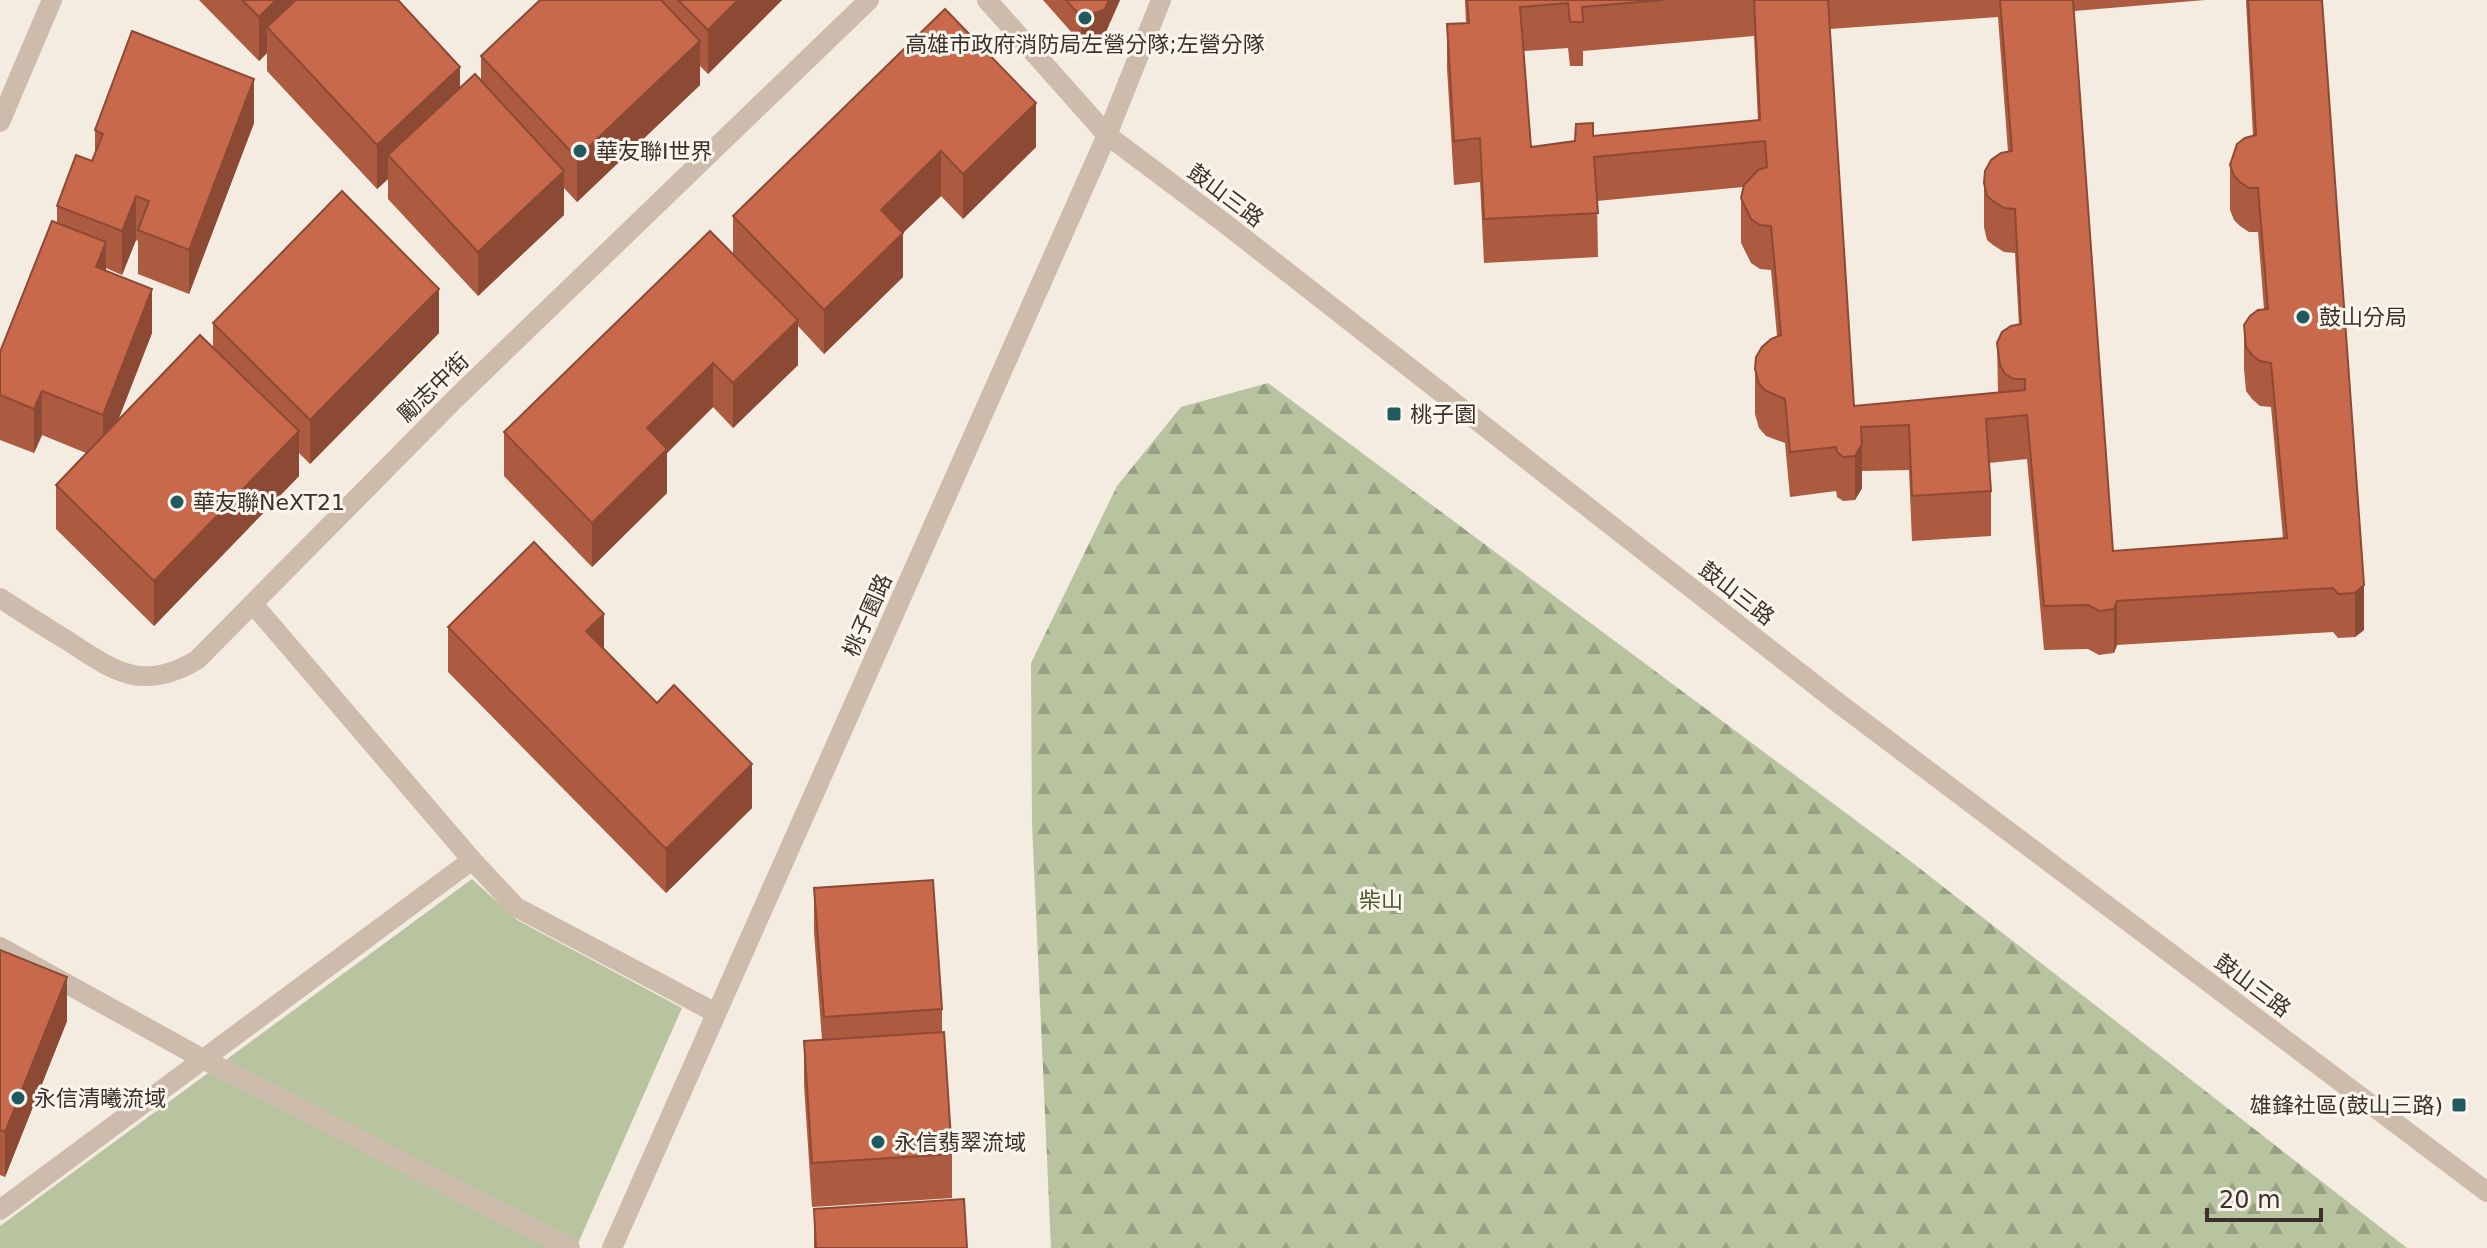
<svg xmlns="http://www.w3.org/2000/svg" width="2487" height="1248" viewBox="0 0 2487 1248" font-family="'DejaVu Sans','Noto Sans TC',sans-serif">
	<style>
		.green { fill: #b8c4a0 }
		.forest { fill: url(#forest-firs) }
		.lines { fill: none; stroke-linecap: round; stroke-linejoin: round }
		.minor { stroke: #cdbbac; stroke-width: 20 }
		.wall { fill: #ac5a40; fill-rule: evenodd }
		.shaded-wall { fill: #8c4a34 }
		.building { fill: #c8694b; stroke: #8c4a34; stroke-width: 2 }
		.poi-dot { fill: #1f5a5e; stroke: #fbf5ee; stroke-width: 3 }
		.labels { text-anchor: middle; stroke-width: 6; stroke-linejoin: round; paint-order: stroke }
		.poi-label { font-size: 22px; fill: #3b302b; stroke: #fbf5ee; text-anchor: start }
		.street-label { font-size: 22px; fill: #3b302b; stroke: #fbf5ee }
		.park-label { font-size: 22px; fill: #4a5a2e; stroke: #fbf5ee }
	</style>
	<defs>
		<pattern id="forest-firs" width="22" height="20" patternUnits="userSpaceOnUse" patternTransform="scale(2)"><rect width="22" height="20" fill="#b8c4a0"/><path d="M5 1l3.5 6h-7zM16 11l3.5 6h-7z" fill="#97a083"/></pattern>
	</defs>
	<rect width="100%" height="100%" fill="#f4ebe1"/>
	<polygon class="green" points="472,879 517,920 682,1008 576,1248 0,1248 0,1226"/>
	<polygon class="forest" points="1268,383 1905,857 2407,1248 1051,1248 1032,823 1031,663 1117,486 1181,407"/>
	<g class="lines">
		<g class="minor">
			<polyline points="987,0 1107,135 1227,225 1837,702 2487,1192"/>
			<polyline points="0,122 52,0"/>
			<path d="M0 598C23 613 45 627 68 641 115 672 143 692 197 660L455 399 869 0"/>
			<polyline points="253,604 472,860 516,907 716,1013"/>
			<polyline points="0,947 203,1059 570,1248"/>
			<polyline points="0,1210 472,860"/>
			<polyline points="612,1248 1107,135 1161,0"/>
		</g>
	</g>
	<g class="wall">
		<polygon points="199,0 398,0 460,87 481,81 481,56 540,0 782,0 708,74 700,66 700,85 577,202 564,188 564,215 478,296 388,199 388,179 377,189 267,71 267,53 259,61"/>
		<polygon points="1043,0 1120,0 1104,36 1081,43"/>
		<path d="M1465 0H2205L2074 11 2113 551 2283 538 2271 407 2260 406 2252 399 2246 391 2244 369V325L2264 309 2258 232H2249L2240 226 2234 220 2230 210V165L2253 136 2246 0H2322L2364 630 2355 637 2338 638 2333 632 2117 645 2114 653 2099 655 2088 649 2044 650 2027 459 1989 463 1991 491V536L1912 541 1909 470 1862 471V488L1855 500 1843 501 1837 497 1836 491 1790 497 1785 443 1766 436 1759 428 1755 414V369L1777 336 1771 270 1760 269 1751 263 1741 243V198L1743 187 1597 201 1598 257 1484 263 1480 182 1454 185 1447 68V24L1466 23ZM1998 17 2008 152 1984 183V227L1987 240 1993 245 2004 252 2015 253 2019 325 1997 343 1998 393 1854 406 1830 29ZM1754 36 1758 121 1593 136 1575 141 1531 147 1524 51 1568 48 1570 66H1583V51Z"/>
		<polygon points="945,9 1036,147 963,219 941,196 903,233 903,277 824,354 798,326 798,365 733,428 713,407 667,453 667,493 592,567 504,476 504,432 733,255 733,216"/>
		<polygon points="254,123 189,294 138,274 138,241 136,240 122,275 106,268 106,270 152,333 118,420 213,347 213,323 439,333 310,464 299,453 299,476 154,626 56,529 56,485 86,453 42,435 34,453 0,440 0,352 57,223 57,206 92,161 95,156 95,130"/>
		<polygon points="448,627 604,650 752,808 666,893 448,672"/>
		<polygon points="814,888 942,1009 942,1032 952,1154 952,1198 812,1207 804,1085 804,1041 822,1040 814,932"/>
		<polygon points="0,950 67,1021 5,1177 0,1175"/>
		<polygon points="814,1209 967,1248 814,1248"/>
	</g>
	<g class="shaded-wall">
		<polygon points="276,0 321,0 267,27 267,53 259,61 259,17"/>
		<polygon points="738,0 782,0 708,74 708,30"/>
		<polygon points="1109,0 1120,0 1104,36 1081,43 1081,17"/>
		<polygon points="700,41 700,85 577,202 577,158"/>
		<polygon points="460,67 460,112 388,155 388,179 377,189 377,145"/>
		<polygon points="254,79 254,123 189,294 189,250"/>
		<polygon points="1036,103 1036,147 963,219 963,174"/>
		<polygon points="941,151 941,196 881,254 881,210"/>
		<polygon points="564,171 564,215 478,296 478,252"/>
		<polygon points="136,196 136,240 122,275 122,231"/>
		<polygon points="903,233 903,277 824,354 824,310"/>
		<polygon points="106,242 106,287 96,267"/>
		<polygon points="152,289 152,333 103,459 103,415"/>
		<polygon points="439,289 439,333 310,464 310,420"/>
		<polygon points="798,320 798,365 733,428 733,383"/>
		<polygon points="713,363 713,407 667,453 667,493 592,567 592,523 647,428"/>
		<polygon points="42,391 42,435 34,453 34,409"/>
		<polygon points="299,431 299,476 154,626 154,581"/>
		<polygon points="1862,444 1862,488 1855,500 1855,456"/>
		<polygon points="2364,585 2364,630 2355,637 2355,593"/>
		<polygon points="2117,601 2117,645 2114,653 2114,609"/>
		<polygon points="604,614 604,658 586,631"/>
		<polygon points="752,764 752,808 666,893 666,849"/>
		<polygon points="67,977 67,1021 5,1177 5,1132"/>
	</g>
	<g class="building">
		<polygon points="242,0 276,0 259,17"/>
		<polygon points="296,0 398,0 460,67 377,145 267,27"/>
		<polygon points="540,0 661,0 700,41 577,158 481,56"/>
		<polygon points="678,0 738,0 708,30"/>
		<polygon points="1066,0 1109,0 1104,10 1081,17"/>
		<polygon points="1467,0 1663,0 1582,7 1583,22 1570,22 1568,3 1520,7 1531,147 1575,141 1576,124 1593,123 1593,136 1760,120 1754,0 1828,0 1854,406 2025,390 2025,379 2014,379 2005,374 2000,365 1997,343 2002,332 2011,326 2021,324 2015,209 2004,208 1993,201 1987,196 1984,183 1985,171 1991,160 2001,153 2012,151 2000,0 2073,0 2113,551 2287,538 2271,363 2260,361 2252,355 2246,347 2244,325 2250,316 2258,310 2268,309 2258,188 2249,188 2240,182 2234,176 2230,165 2237,144 2245,138 2256,135 2248,0 2322,0 2364,585 2355,593 2338,594 2333,588 2117,601 2114,609 2099,611 2088,605 2044,606 2027,415 1986,419 1991,491 1912,496 1909,425 1861,427 1862,444 1855,456 1843,457 1837,452 1836,447 1790,452 1785,399 1766,391 1759,384 1755,369 1756,357 1762,347 1771,339 1781,335 1771,226 1760,225 1751,219 1741,198 1744,185 1758,170 1767,167 1765,141 1594,157 1598,213 1484,219 1480,138 1454,141 1447,24 1469,23"/>
		<polygon points="945,9 1036,103 963,174 941,151 881,210 903,233 824,310 733,216"/>
		<polygon points="132,31 254,79 189,250 138,230 149,201 136,196 122,231 57,206 76,155 92,161 103,134 95,130"/>
		<polygon points="475,74 564,171 478,252 388,155"/>
		<polygon points="342,191 439,289 310,420 213,323"/>
		<polygon points="52,221 106,242 96,267 152,289 103,415 42,391 34,409 0,395 0,352"/>
		<polygon points="710,231 798,320 733,383 713,363 647,428 667,449 592,523 504,432"/>
		<polygon points="200,335 299,431 154,581 56,485"/>
		<polygon points="534,542 604,614 586,631 657,703 674,685 752,764 666,849 448,627"/>
		<polygon points="933,880 942,1009 824,1017 814,888"/>
		<polygon points="0,950 67,977 5,1132 0,1130"/>
		<polygon points="944,1032 952,1154 812,1163 804,1041"/>
		<polygon points="964,1199 967,1248 816,1248 814,1209"/>
	</g>
	<g class="poi-dot">
		<circle cx="1085" cy="18" r="8"/>
		<circle cx="580" cy="151" r="8"/>
		<circle cx="2303" cy="317" r="8"/>
		<rect x="1386" y="406" width="16" height="16" rx="4"/>
		<circle cx="177" cy="502" r="8"/>
		<circle cx="18" cy="1098" r="8"/>
		<rect x="2451" y="1097" width="16" height="16" rx="4"/>
		<circle cx="878" cy="1142" r="8"/>
	</g>
	<g class="labels">
		<g class="poi-label">
			<text x="1085" y="52" text-anchor="middle">高雄市政府消防局左營分隊;左營分隊</text>
			<text x="596" y="159">華友聯I世界</text>
			<text x="2319" y="325">鼓山分局</text>
			<text x="1410" y="422">桃子園</text>
			<text x="193" y="510">華友聯NeXT21</text>
			<text x="34" y="1106">永信清曦流域</text>
			<text x="2443" y="1113" text-anchor="end">雄鋒社區(鼓山三路)</text>
			<text x="894" y="1150">永信翡翠流域</text>
		</g>
		<g class="street-label">
			<text transform="translate(1226 195) rotate(37)" y="8">鼓山三路</text>
			<text transform="translate(433 387) rotate(-44)" y="8">勵志中街</text>
			<text transform="translate(1737 593) rotate(38)" y="8">鼓山三路</text>
			<text transform="translate(867 615) rotate(-66)" y="8">桃子園路</text>
			<text transform="translate(2253 985) rotate(37)" y="8">鼓山三路</text>
		</g>
		<g class="park-label">
			<text x="1381" y="908">柴山</text>
		</g>
	</g>
	<path d="M2207 1208v12h114v-12" fill="none" stroke="#3b302b" stroke-width="4"/>
	<text x="2219" y="1208" font-size="24" fill="#3b302b" stroke="#fbf5ee" stroke-width="6" paint-order="stroke">20 m</text>
</svg>
